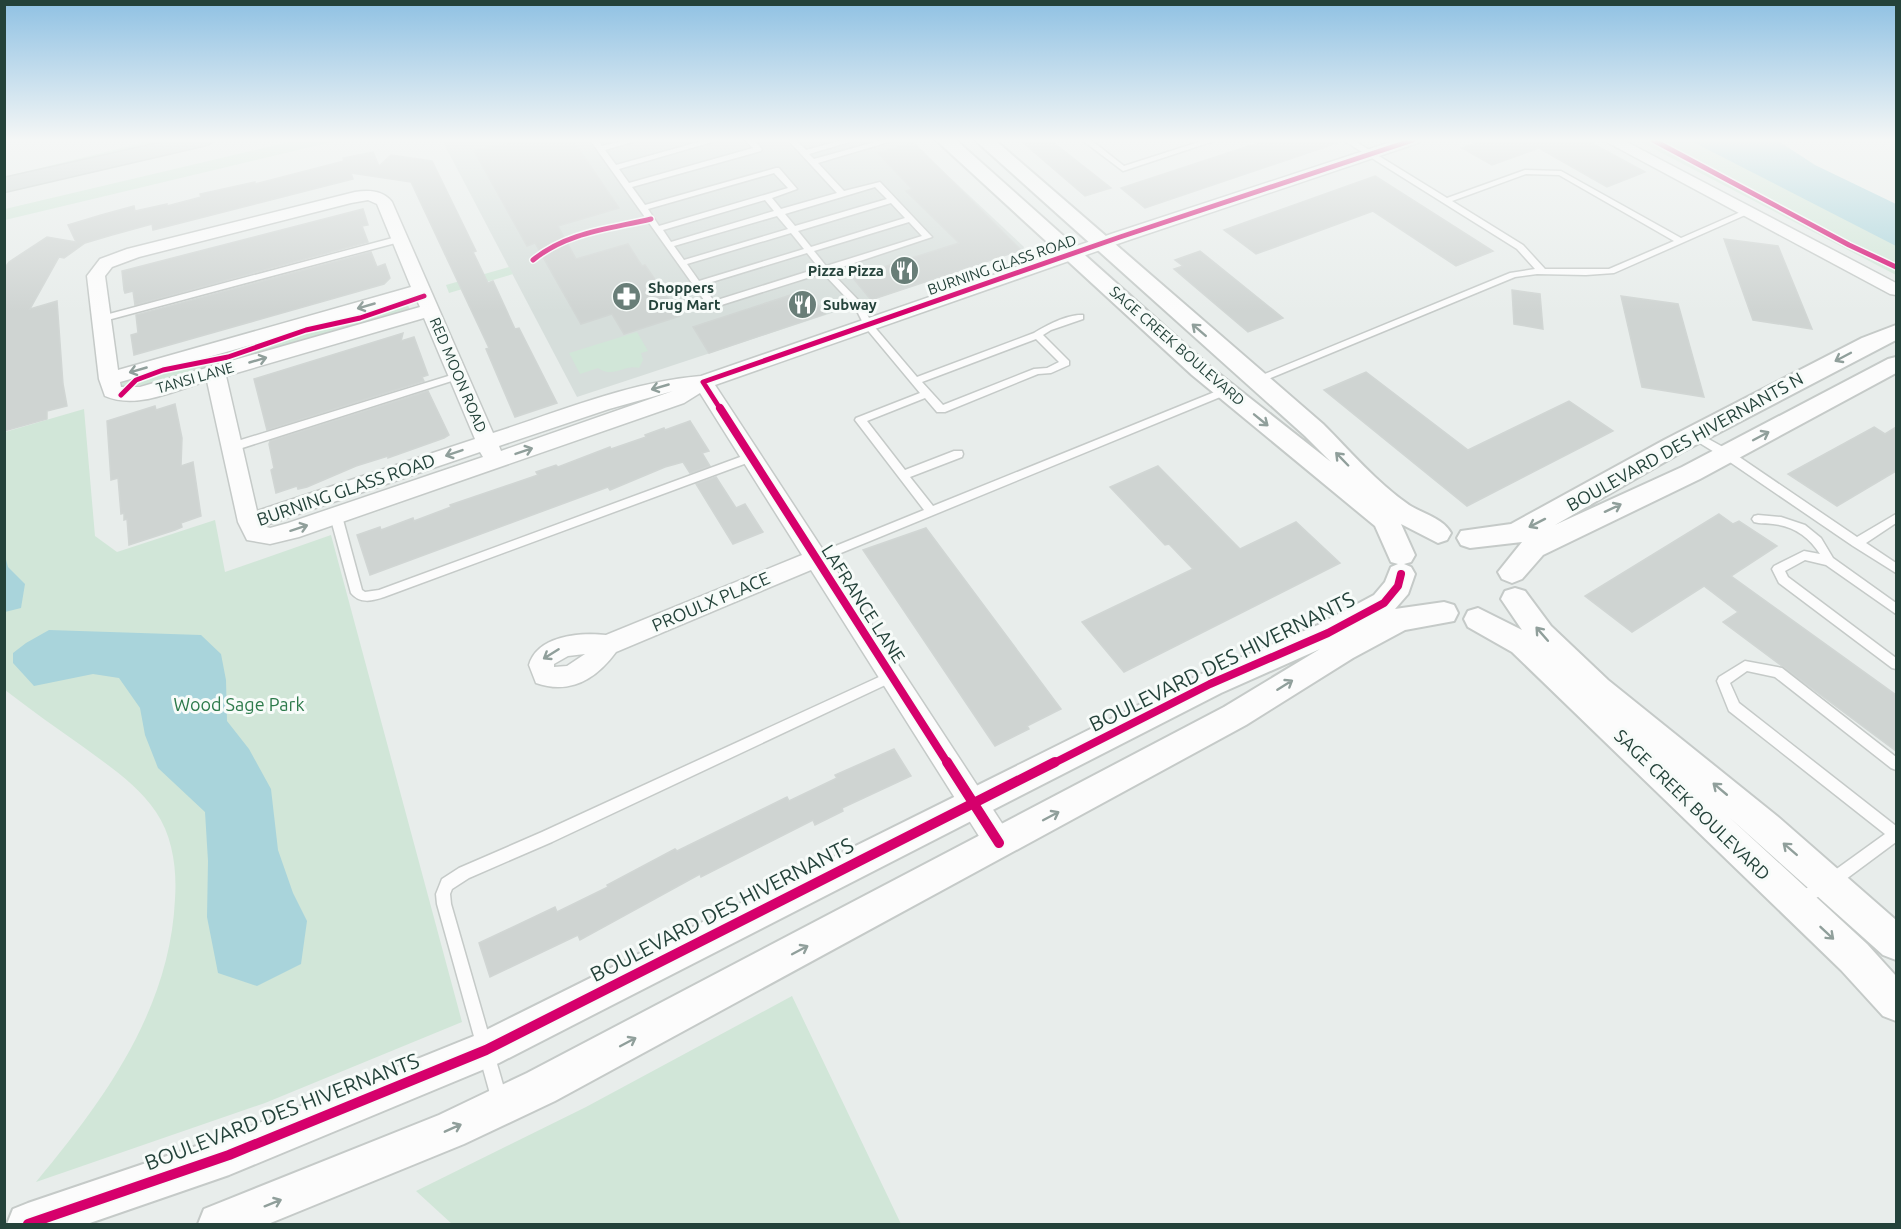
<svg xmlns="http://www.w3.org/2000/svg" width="1901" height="1229" viewBox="0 0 1901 1229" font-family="Ubuntu,sans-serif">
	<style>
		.built { fill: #d6dedb }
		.green { fill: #d1e6d8 }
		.water { fill: #a9d4db }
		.building { fill: #cfd4d2; stroke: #d1d6d4; stroke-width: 1.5 }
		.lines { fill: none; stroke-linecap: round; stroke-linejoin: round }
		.service-casing { stroke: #c5cac8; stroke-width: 3 }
		.minor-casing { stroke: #c5cac8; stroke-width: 3 }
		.tertiary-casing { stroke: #c5cac8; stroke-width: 4 }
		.primary-casing { stroke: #c3ccc9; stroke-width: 3 }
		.service { fill: #fcfcfc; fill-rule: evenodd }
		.minor { fill: #fcfcfc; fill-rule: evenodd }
		.tertiary { fill: #fcfcfc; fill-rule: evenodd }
		.primary { fill: #cfd7d5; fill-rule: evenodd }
		.cycleway-far2-casing { stroke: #f7fbf9; stroke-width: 8 }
		.cycleway-far1-casing { stroke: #f7fbf9; stroke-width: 11 }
		.cycleway-casing { stroke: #f7fbf9; stroke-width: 14 }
		.cycleway-far2 { stroke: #d6006c; stroke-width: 5 }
		.cycleway-far1 { stroke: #d6006c; stroke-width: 8 }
		.cycleway { stroke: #d6006c; stroke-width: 10 }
		.oneway { stroke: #909f9b }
		.labels { text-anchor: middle; stroke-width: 6; stroke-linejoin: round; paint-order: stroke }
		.far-street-label { font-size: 15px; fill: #24423a; stroke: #f7fbf9 }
		.far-poi-label { font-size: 15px; font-weight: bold; fill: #24423a; stroke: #f7fbf9; text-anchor: start }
		.street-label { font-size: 18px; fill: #24423a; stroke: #f7fbf9 }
		.park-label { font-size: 18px; fill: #2d7a4b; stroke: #f7fbf9 }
		.near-street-label { font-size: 21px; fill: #24423a; stroke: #f7fbf9 }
	</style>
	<rect width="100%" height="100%" fill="#e8edeb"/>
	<polygon class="built" points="442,140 910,140 1024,247 1023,250 577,397"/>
	<g class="green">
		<polygon points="154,140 178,140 5,180 4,177"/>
		<polygon points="297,140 340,140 5,220 5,209"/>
		<polygon points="1637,140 1773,140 1804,161 1896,206 1896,275"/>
		<polygon points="509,267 513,274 449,293 446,285"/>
		<polygon points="405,298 410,310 159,383 122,387 122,380"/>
		<path d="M637 332 648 351 641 353 643 360 639 368C624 364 614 379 598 368L580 374 569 353Z"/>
		<path d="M84 409 95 536 117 552 215 520 225 572 331 535 462 1022 265 1103 36 1182C104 1100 170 1010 175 899 177 870 173 837 156 812 137 784 109 766 82 746 56 728 30 709 5 690V432Z"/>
		<polygon points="792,996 901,1224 452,1224 416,1191 586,1107"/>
	</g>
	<g class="water">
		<polygon points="1689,140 1777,140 1815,165 1896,204 1896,246"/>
		<polygon points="4,552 8,567 25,584 21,608 5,612"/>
		<polygon points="49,630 201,635 221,654 226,680 227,721 249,749 271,789 278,850 293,893 307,921 301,964 257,986 218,973 207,917 208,861 205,812 158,768 145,735 140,708 119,678 93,674 34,686 13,663 13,653 26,643"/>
	</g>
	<g class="building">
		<polygon points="517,140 573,140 619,208 558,226 576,259 628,244 642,266 645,265 680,316 624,334 612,314 581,324 535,243 527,246 474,151"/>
		<polygon points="1020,140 1050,140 1111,188 1085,196"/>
		<polygon points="1267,140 1336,140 1337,143 1145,208 1121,188"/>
		<polygon points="1484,140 1586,140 1645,172 1607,187 1539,148 1492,165 1462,148"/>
		<polygon points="913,142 1021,250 871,300 852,277 959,243 906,191 912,189 878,153"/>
		<polygon points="373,152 379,166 391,155 432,161 476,251 473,252 488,283 493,281 515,329 519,328 557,403 515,417 486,349 489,348 411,182 351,173 353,179 153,230 152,224 112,235 85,243 64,258 59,257 30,309 57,301 63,384 67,406 47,411 47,419 4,431 4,269 9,262 47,237 76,242 68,225 101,215 134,206 135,211 167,204 167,206 201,197 200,194 255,182 255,184 344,161 343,158"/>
		<polygon points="1375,176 1493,251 1456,266 1373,211 1256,254 1224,230"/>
		<polygon points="363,209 368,225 362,226 368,242 135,305 133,291 125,293 124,290 122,271"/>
		<polygon points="1724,239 1778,246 1812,329 1753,320"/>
		<polygon points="1200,251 1283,318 1248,332 1174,269 1183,266 1175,260"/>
		<polygon points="371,252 377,267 385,264 390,278 384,284 134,355 131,335 138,333 136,315"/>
		<polygon points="806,290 825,314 709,353 693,327"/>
		<polygon points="1512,290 1540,294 1543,329 1514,324"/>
		<polygon points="1621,296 1678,304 1704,397 1642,387"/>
		<polygon points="403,333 401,341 414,337 428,375 422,377 424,381 267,430 254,379"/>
		<polygon points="1366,372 1468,450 1569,401 1613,431 1467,506 1324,390"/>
		<polygon points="428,391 449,435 444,438 388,458 388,456 356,466 307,487 298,489 297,486 276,493 271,470 274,468 269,444 270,441"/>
		<polygon points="175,404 182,438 181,466 193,462 201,516 181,523 182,527 175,530 129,545 127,519 124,520 124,513 121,514 118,478 111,480 107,421 155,406 156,410"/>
		<polygon points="690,421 709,451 702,453 710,466 690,473 683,462 665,467 610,490 608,487 370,575 357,535 380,527 381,530 413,518 414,521 451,507 450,505 538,475 536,472 556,465 558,467 610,447 611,449 646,437 645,435 664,428 665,430"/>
		<polygon points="1874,427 1885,434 1896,427 1896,471 1837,506 1788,474"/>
		<polygon points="1158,466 1240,549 1296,522 1340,563 1124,672 1082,622 1193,569 1169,544 1165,545 1110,487"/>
		<polygon points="716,477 736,508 745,504 763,532 733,544 696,484"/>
		<polygon points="1719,514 1733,524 1739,521 1777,546 1731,576 1896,695 1896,751 1723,622 1738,612 1704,586 1632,632 1585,596"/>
		<polygon points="926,528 1061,709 1027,726 1029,729 995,746 863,550"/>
		<polygon points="894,749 911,776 842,808 843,811 815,825 813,820 701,877 700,874 580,940 578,935 490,977 479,943 555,907 557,912 608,887 607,885 675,849 677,851 787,797 789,801 837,778 835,775"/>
	</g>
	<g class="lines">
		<defs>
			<g id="service">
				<path d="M590 140H598L602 146 626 140H639L605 150 616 165 706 140H719L619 169 629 183 753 148 745 140H753L762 149 761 151 632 187 645 205 776 168H779L797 189 772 198 781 209 837 193 788 140H796L806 150 843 140H856L809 154 814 159 882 140H895L818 163 844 191 880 182 932 237 830 271 862 304 872 324 917 377 1034 333C1047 325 1068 314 1083 315V319L1051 330 1043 335 1069 361V365L1051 373 1038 374 945 412H937L925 398 867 421 905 470 954 451H962L963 454 962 457 910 477 933 506 1222 389H1230L1231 391 1230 393 819 562H811L809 559 811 556 924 510 855 420 856 418 920 393 865 327 855 307 823 273 715 307H709ZM774 173 788 188 659 226 648 209ZM875 187 887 199 795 226 785 214ZM765 200 774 211 671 242 663 230ZM891 203 905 218 811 247 798 231ZM777 216 788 229 684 260 674 246ZM909 222 922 236 826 266 814 251ZM791 233 804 249 699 281 687 264ZM807 253 819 268 714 301 702 285ZM1036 339 1059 362 1047 368 1034 369 943 405 922 382Z"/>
				<polygon points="1082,140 1091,140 1124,166 1205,140 1217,140 1123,171"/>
				<path d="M1343 140H1353L1447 198 1525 170 1561 171 1681 238 1745 210 1752 212 1614 273 1586 275 1537 274 1515 277 1261 382H1255V378L1510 273 1535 269 1517 249ZM1526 174 1559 175 1674 241 1609 269H1545L1523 245 1452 201Z"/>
				<polygon points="400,236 403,237 403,241 104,321 101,322 96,319 98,317"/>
				<polygon points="458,373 461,374 461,378 236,450 232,451 227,447 228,444"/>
				<polygon points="1694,431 1732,452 1857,537 1896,514 1896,523 1866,543 1896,563 1896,573 1853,546 1724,458 1690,437 1689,435"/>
				<path d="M751 453 756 457 755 460 384 597C372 601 360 604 351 593L330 516 336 512 342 516 362 590 365 592 379 590Z"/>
				<path d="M1758 515 1781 517 1805 525 1821 538 1833 558 1896 603V614L1826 565 1805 560 1785 571 1788 577 1896 658V669L1892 668 1779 583 1772 569 1774 566 1804 551 1820 554C1809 537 1794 526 1773 524 1767 523 1760 524 1754 522L1752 519 1754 516Z"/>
				<polygon points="1745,661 1782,668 1896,757 1896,770 1891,768 1775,677 1747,671 1730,683 1739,703 1896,826 1896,842 1834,888 1798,908 1793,906 1791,901 1793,896 1824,878 1885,834 1729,711 1717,681 1719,677"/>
				<polygon points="892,671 896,672 898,676 896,680 552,842 469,878 452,889 450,894 451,904 508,1102 506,1108 500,1110 494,1108 437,904 436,894 442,879 459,868 542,832"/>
			</g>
			<g id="minor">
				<path d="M1397 140H1421L1418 143 1126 241 715 385 1009 834 1013 843 1009 852 999 856 989 852 811 570 616 652C596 679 570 695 536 683L529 665C537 636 579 632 606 635L802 555 700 393 684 403 299 537 270 544 247 540 238 522 207 381C175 390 137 410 105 396L99 379 87 276 100 259 127 249 355 192C368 190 383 190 392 202L493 433C561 411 630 382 701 376L1114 233ZM368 200 377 204 411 287 118 370 105 276 112 267 139 257 351 203ZM416 298 420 307 140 387H121L120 382ZM424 318 475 439 257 511 226 376ZM673 391 501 451 499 446 609 409ZM480 452 483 457 288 523 270 528 263 526ZM585 654 567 666 554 667V664L568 656Z"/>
				<polygon points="1603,140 1623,140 1896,283 1896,295 1890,294"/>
			</g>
			<g id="tertiary">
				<path d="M936 140H956L1208 365 1331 462 1305 436 975 140H995L1323 424C1350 451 1377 483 1409 505 1423 514 1443 518 1451 533L1447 540 1438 543 1401 524 1415 555 1411 562 1404 564 1411 567 1415 574 1408 594 1395 609 1444 602 1454 605 1458 613 1454 621 1405 630 1353 658 1246 725 555 1101 464 1144 268 1224H198L204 1209 439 1115 527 1073 1224 707 1320 649 1221 693 499 1063 229 1175 87 1224H7L13 1209 28 1203 229 1135 474 1036 1199 675 1318 625 1374 595 1385 582 1391 567 1398 564 1391 562 1375 526 1192 375Z"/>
				<polygon points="1896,325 1896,340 1682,452 1555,525 1682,467 1888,359 1896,357 1896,373 1700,479 1543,555 1522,579 1512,583 1502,579 1498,572 1522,542 1470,548 1461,545 1457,538 1461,531 1511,524 1664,440 1862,338"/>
				<polygon points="1515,588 1525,591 1551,626 1608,680 1777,816 1896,920 1896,960 1883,955 1729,817 1867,944 1896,976 1896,1021 1883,1016 1841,970 1512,652 1468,627 1464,619 1468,611 1478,608 1522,630 1501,599 1505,591"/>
			</g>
			<polygon id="primary" points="173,140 213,140 209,144 202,146 4,192 4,178"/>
		</defs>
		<use href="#service" class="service-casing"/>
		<use href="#minor" class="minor-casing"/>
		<use href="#tertiary" class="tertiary-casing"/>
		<use href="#primary" class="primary-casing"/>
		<use href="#service" class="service"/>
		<use href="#minor" class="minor"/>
		<use href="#tertiary" class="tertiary"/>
		<use href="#primary" class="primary"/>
		<defs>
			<g id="cycleway-far2">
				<polyline points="1653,140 1849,245 1896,267"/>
				<path d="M533 260C567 232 609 229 651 219"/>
				<polyline points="121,395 136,380 163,370 228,357 306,330 360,318 424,296"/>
				<polyline points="721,410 703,382 1120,237 1413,140"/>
			</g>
			<g id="cycleway-far1">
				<polyline points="720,408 948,764"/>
				<polyline points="1052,764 1210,684 1328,633 1384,603 1398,586 1401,574"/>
			</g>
			<g id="cycleway">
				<polyline points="947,762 999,843"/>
				<polyline points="28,1224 229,1155 486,1050 1055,762"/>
			</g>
		</defs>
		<use href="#cycleway-far2" class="cycleway-far2-casing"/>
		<use href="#cycleway-far1" class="cycleway-far1-casing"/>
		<use href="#cycleway" class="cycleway-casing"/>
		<use href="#cycleway-far2" class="cycleway-far2"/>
		<use href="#cycleway-far1" class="cycleway-far1"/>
		<use href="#cycleway" class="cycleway"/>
	</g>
	<defs><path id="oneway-shaft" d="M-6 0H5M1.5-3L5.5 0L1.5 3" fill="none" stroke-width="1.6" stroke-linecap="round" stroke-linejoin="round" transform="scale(1.5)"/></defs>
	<g class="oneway">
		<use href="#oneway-shaft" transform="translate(366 306) rotate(164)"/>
		<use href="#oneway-shaft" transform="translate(1199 330) rotate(-139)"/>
		<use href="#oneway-shaft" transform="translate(1843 357) rotate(152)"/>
		<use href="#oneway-shaft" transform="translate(258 360) rotate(-16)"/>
		<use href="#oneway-shaft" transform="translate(138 370) rotate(164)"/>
		<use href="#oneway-shaft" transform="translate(660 387) rotate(164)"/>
		<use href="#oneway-shaft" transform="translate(1261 420) rotate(39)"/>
		<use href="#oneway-shaft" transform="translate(1761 436) rotate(-28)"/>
		<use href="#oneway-shaft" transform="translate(524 451) rotate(-19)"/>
		<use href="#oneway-shaft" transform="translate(454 453) rotate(161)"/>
		<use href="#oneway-shaft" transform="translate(1342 459) rotate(-134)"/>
		<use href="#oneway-shaft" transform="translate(1613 508) rotate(-25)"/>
		<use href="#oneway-shaft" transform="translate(1537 523) rotate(153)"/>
		<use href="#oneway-shaft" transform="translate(299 528) rotate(-18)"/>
		<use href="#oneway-shaft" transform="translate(1542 634) rotate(-131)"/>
		<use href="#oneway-shaft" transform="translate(551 654) rotate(148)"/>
		<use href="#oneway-shaft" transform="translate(1285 685) rotate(-32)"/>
		<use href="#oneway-shaft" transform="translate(1720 789) rotate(-140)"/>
		<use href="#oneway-shaft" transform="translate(1051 816) rotate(-28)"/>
		<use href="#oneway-shaft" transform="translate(1790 849) rotate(-139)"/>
		<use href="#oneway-shaft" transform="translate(1827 933) rotate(43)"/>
		<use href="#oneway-shaft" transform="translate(800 950) rotate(-28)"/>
		<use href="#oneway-shaft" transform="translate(628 1042) rotate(-28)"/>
		<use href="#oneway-shaft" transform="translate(453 1128) rotate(-24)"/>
		<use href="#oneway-shaft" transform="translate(273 1203) rotate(-22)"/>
	</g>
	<linearGradient id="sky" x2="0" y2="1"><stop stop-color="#8fc1e3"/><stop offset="0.45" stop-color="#f5f7f6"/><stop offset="1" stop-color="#f5f7f6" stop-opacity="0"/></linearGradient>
	<rect width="1901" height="312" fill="url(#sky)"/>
	<defs>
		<symbol id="restaurant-disc" viewBox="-11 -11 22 22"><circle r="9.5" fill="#697e78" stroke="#f7fbf9"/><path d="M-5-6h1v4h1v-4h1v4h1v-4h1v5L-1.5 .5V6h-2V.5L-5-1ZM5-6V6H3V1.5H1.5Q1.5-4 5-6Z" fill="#fff"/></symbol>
		<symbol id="pharmacy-disc" viewBox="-11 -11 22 22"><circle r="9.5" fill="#697e78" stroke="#f7fbf9"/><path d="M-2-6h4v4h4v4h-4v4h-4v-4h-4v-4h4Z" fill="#fff"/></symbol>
	</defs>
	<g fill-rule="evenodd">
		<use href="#restaurant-disc" x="888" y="254" width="33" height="33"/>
		<use href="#pharmacy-disc" x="610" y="280" width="33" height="33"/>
		<use href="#restaurant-disc" x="786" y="288" width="33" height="33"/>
	</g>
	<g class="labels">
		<g class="far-street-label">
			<text transform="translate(1002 265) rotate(-19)" y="5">BURNING GLASS ROAD</text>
			<text transform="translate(1177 346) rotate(41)" y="5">SAGE CREEK BOULEVARD</text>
			<text transform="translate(458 375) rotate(67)" y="5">RED MOON ROAD</text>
			<text transform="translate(195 378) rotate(-16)" y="5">TANSI LANE</text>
		</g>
		<g class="far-poi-label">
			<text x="884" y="276" text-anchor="end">Pizza Pizza</text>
			<text x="648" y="293">Shoppers<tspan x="648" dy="17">Drug Mart</tspan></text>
			<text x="823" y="310">Subway</text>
		</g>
		<g class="street-label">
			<text transform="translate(1685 442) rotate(-29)" y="6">BOULEVARD DES HIVERNANTS N</text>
			<text transform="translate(346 490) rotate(-19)" y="6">BURNING GLASS ROAD</text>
			<text transform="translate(711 602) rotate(-23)" y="6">PROULX PLACE</text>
			<text transform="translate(863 604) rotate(57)" y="6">LAFRANCE LANE</text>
			<text transform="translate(1692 805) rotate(44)" y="6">SAGE CREEK BOULEVARD</text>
		</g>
		<g class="park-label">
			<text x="239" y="711">Wood Sage Park</text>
		</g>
		<g class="near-street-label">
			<text transform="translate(1222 662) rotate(-26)" y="7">BOULEVARD DES HIVERNANTS</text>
			<text transform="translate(722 910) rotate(-27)" y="7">BOULEVARD DES HIVERNANTS</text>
			<text transform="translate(282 1112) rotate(-21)" y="7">BOULEVARD DES HIVERNANTS</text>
		</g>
	</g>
	<rect width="1901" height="1229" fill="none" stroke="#24423a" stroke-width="12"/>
</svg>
